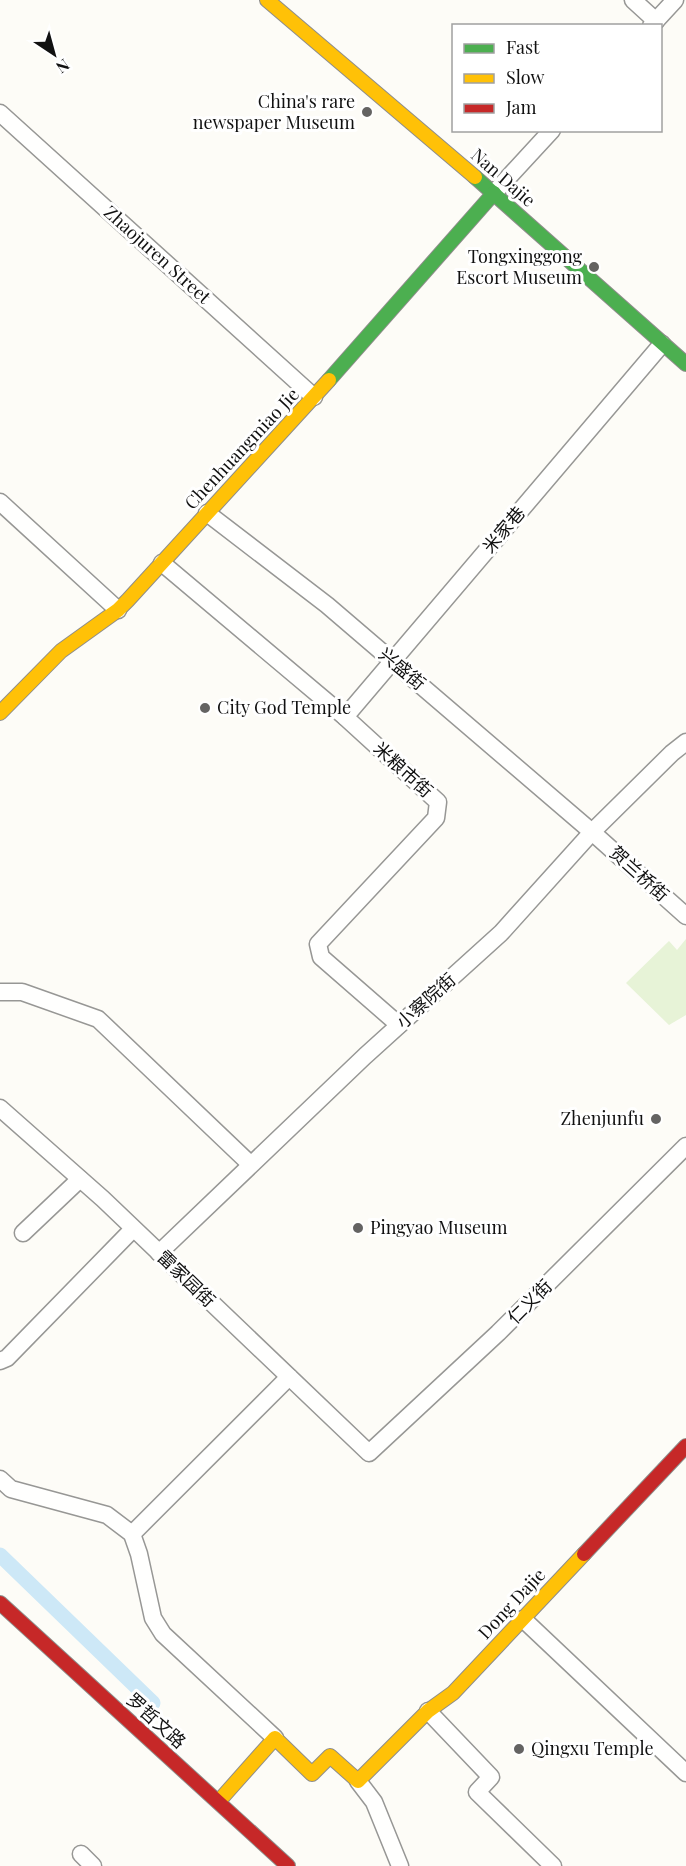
<svg xmlns="http://www.w3.org/2000/svg" width="686" height="1866" viewBox="0 0 686 1866" font-family="'Playfair Display','Noto Sans SC',serif">
	<style>
		.green { fill: #e7f3d7 }
		.lines { fill: none; stroke-linecap: round; stroke-linejoin: round }
		.canal { stroke: #cde8f7; stroke-width: 15 }
		.street-casing { stroke: #979795; stroke-width: 19 }
		.fast-casing { stroke: #8e8d8b; stroke-width: 16 }
		.slow-casing { stroke: #8e8d8b; stroke-width: 16 }
		.jam-casing { stroke: #8e8d8b; stroke-width: 16 }
		.street { stroke: #fffffe; stroke-width: 16 }
		.fast { stroke: #4caf50; stroke-width: 14 }
		.slow { stroke: #ffc107; stroke-width: 14 }
		.jam { stroke: #c62828; stroke-width: 14 }
		.poi-dot { fill: #646362; stroke: #fff; stroke-width: 2 }
		.labels { text-anchor: middle; stroke-width: 6; stroke-linejoin: round; paint-order: stroke }
		.poi-label { font-size: 18px; fill: #111; stroke: #fff; text-anchor: end }
		.street-label { font-size: 18px; fill: #111; stroke: #fff }
	</style>
	<rect width="100%" height="100%" fill="#fdfcf7"/>
	<polygon class="green" points="686,939 686,1015 669,1025 626,983 669,941 677,950"/>
	<g class="lines">
		<polyline class="canal" points="0,1555 153,1703"/>
		<defs>
			<g id="street">
				<polyline points="633,0 656,21"/>
				<polyline points="651,26 675,0"/>
				<polyline points="0,113 314,397"/>
				<polyline points="494,193 552,130"/>
				<polyline points="0,502 118,610"/>
				<polyline points="207,513 327,605 592,832 686,916"/>
				<polyline points="162,563 345,717 438,802 436,818 318,944 321,957 399,1025"/>
				<polyline points="345,717 662,344"/>
				<polyline points="0,992 22,992 98,1019 250,1164"/>
				<polyline points="0,1108 103,1199 369,1453 498,1333 686,1146"/>
				<polyline points="23,1233 80,1179"/>
				<polyline points="159,1253 365,1056 501,933 592,832 672,753 686,742"/>
				<polyline points="0,1361 7,1358 133,1229"/>
				<polyline points="0,1479 11,1489 107,1515 132,1534 139,1554 153,1618 163,1634 275,1738"/>
				<polyline points="132,1534 289,1377"/>
				<polyline points="523,1619 686,1773"/>
				<polyline points="428,1711 491,1777 477,1792 553,1866"/>
				<polyline points="358,1781 374,1802 400,1866"/>
				<polyline points="81,1854 93,1866"/>
			</g>
			<g id="fast">
				<polyline points="475,177 686,364"/>
				<polyline points="329,380 494,193"/>
			</g>
			<g id="slow">
				<polyline points="267,0 475,177"/>
				<polyline points="0,713 61,651 118,610 128,600 329,380"/>
				<polyline points="219,1801 275,1738 312,1774 330,1756 358,1781 428,1711 453,1693 584,1554"/>
			</g>
			<g id="jam">
				<polyline points="584,1554 686,1446"/>
				<polyline points="0,1603 288,1866"/>
			</g>
		</defs>
		<use href="#street" class="street-casing"/>
		<use href="#fast" class="fast-casing"/>
		<use href="#slow" class="slow-casing"/>
		<use href="#jam" class="jam-casing"/>
		<use href="#street" class="street"/>
		<use href="#fast" class="fast"/>
		<use href="#slow" class="slow"/>
		<use href="#jam" class="jam"/>
	</g>
	<g class="poi-dot">
		<circle cx="367" cy="112" r="6"/>
		<circle cx="594" cy="267" r="6"/>
		<circle cx="205" cy="708" r="6"/>
		<circle cx="656" cy="1119" r="6"/>
		<circle cx="358" cy="1228" r="6"/>
		<circle cx="519" cy="1749" r="6"/>
	</g>
	<g class="labels">
		<g class="poi-label">
			<text x="355" y="108">China's rare<tspan x="355" dy="21">newspaper Museum</tspan></text>
			<text x="582" y="263">Tongxinggong<tspan x="582" dy="21">Escort Museum</tspan></text>
			<text x="217" y="714" text-anchor="start">City God Temple</text>
			<text x="644" y="1125">Zhenjunfu</text>
			<text x="370" y="1234" text-anchor="start">Pingyao Museum</text>
			<text x="531" y="1755" text-anchor="start">Qingxu Temple</text>
		</g>
		<g class="street-label">
			<text transform="translate(503 178) rotate(41)" y="6">Nan Dajie</text>
			<text transform="translate(157 255) rotate(42)" y="6">Zhaojuren Street</text>
			<text transform="translate(242 449) rotate(-47)" y="6">Chenhuangmiao Jie</text>
			<text transform="translate(504 530) rotate(-50)" y="6">米家巷</text>
			<text transform="translate(402 669) rotate(40)" y="6">兴盛街</text>
			<text transform="translate(403 770) rotate(42)" y="6">米粮市街</text>
			<text transform="translate(639 874) rotate(42)" y="6">贺兰桥街</text>
			<text transform="translate(426 1001) rotate(-42)" y="6">小察院街</text>
			<text transform="translate(186 1279) rotate(44)" y="6">雷家园街</text>
			<text transform="translate(530 1302) rotate(-45)" y="6">仁义街</text>
			<text transform="translate(512 1604) rotate(-47)" y="6">Dong Dajie</text>
			<text transform="translate(156 1721) rotate(42)" y="6">罗哲文路</text>
		</g>
	</g>
	<rect x="452" y="24" width="210" height="108" fill="#ffffff" stroke="#a0a0a0" stroke-width="1.5"/>
	<rect x="464" y="44" width="30" height="9" fill="#4caf50" stroke="#a0a0a0" stroke-width="1.5"/>
	<text x="506" y="54" font-size="18" fill="#111111">Fast</text>
	<rect x="464" y="74" width="30" height="9" fill="#ffc107" stroke="#a0a0a0" stroke-width="1.5"/>
	<text x="506" y="84" font-size="18" fill="#111111">Slow</text>
	<rect x="464" y="104" width="30" height="9" fill="#c62828" stroke="#a0a0a0" stroke-width="1.5"/>
	<text x="506" y="114" font-size="18" fill="#111111">Jam</text>
	<g transform="translate(54 54) rotate(144)" stroke="#ffffff" stroke-width="4.5" paint-order="stroke">
	<path d="M0-4.5L10 22L0 15L-10 22Z" fill="#111111"/>
	<text y="-9" font-size="16" font-weight="bold" text-anchor="middle" fill="#111111">N</text>
	</g>
</svg>
